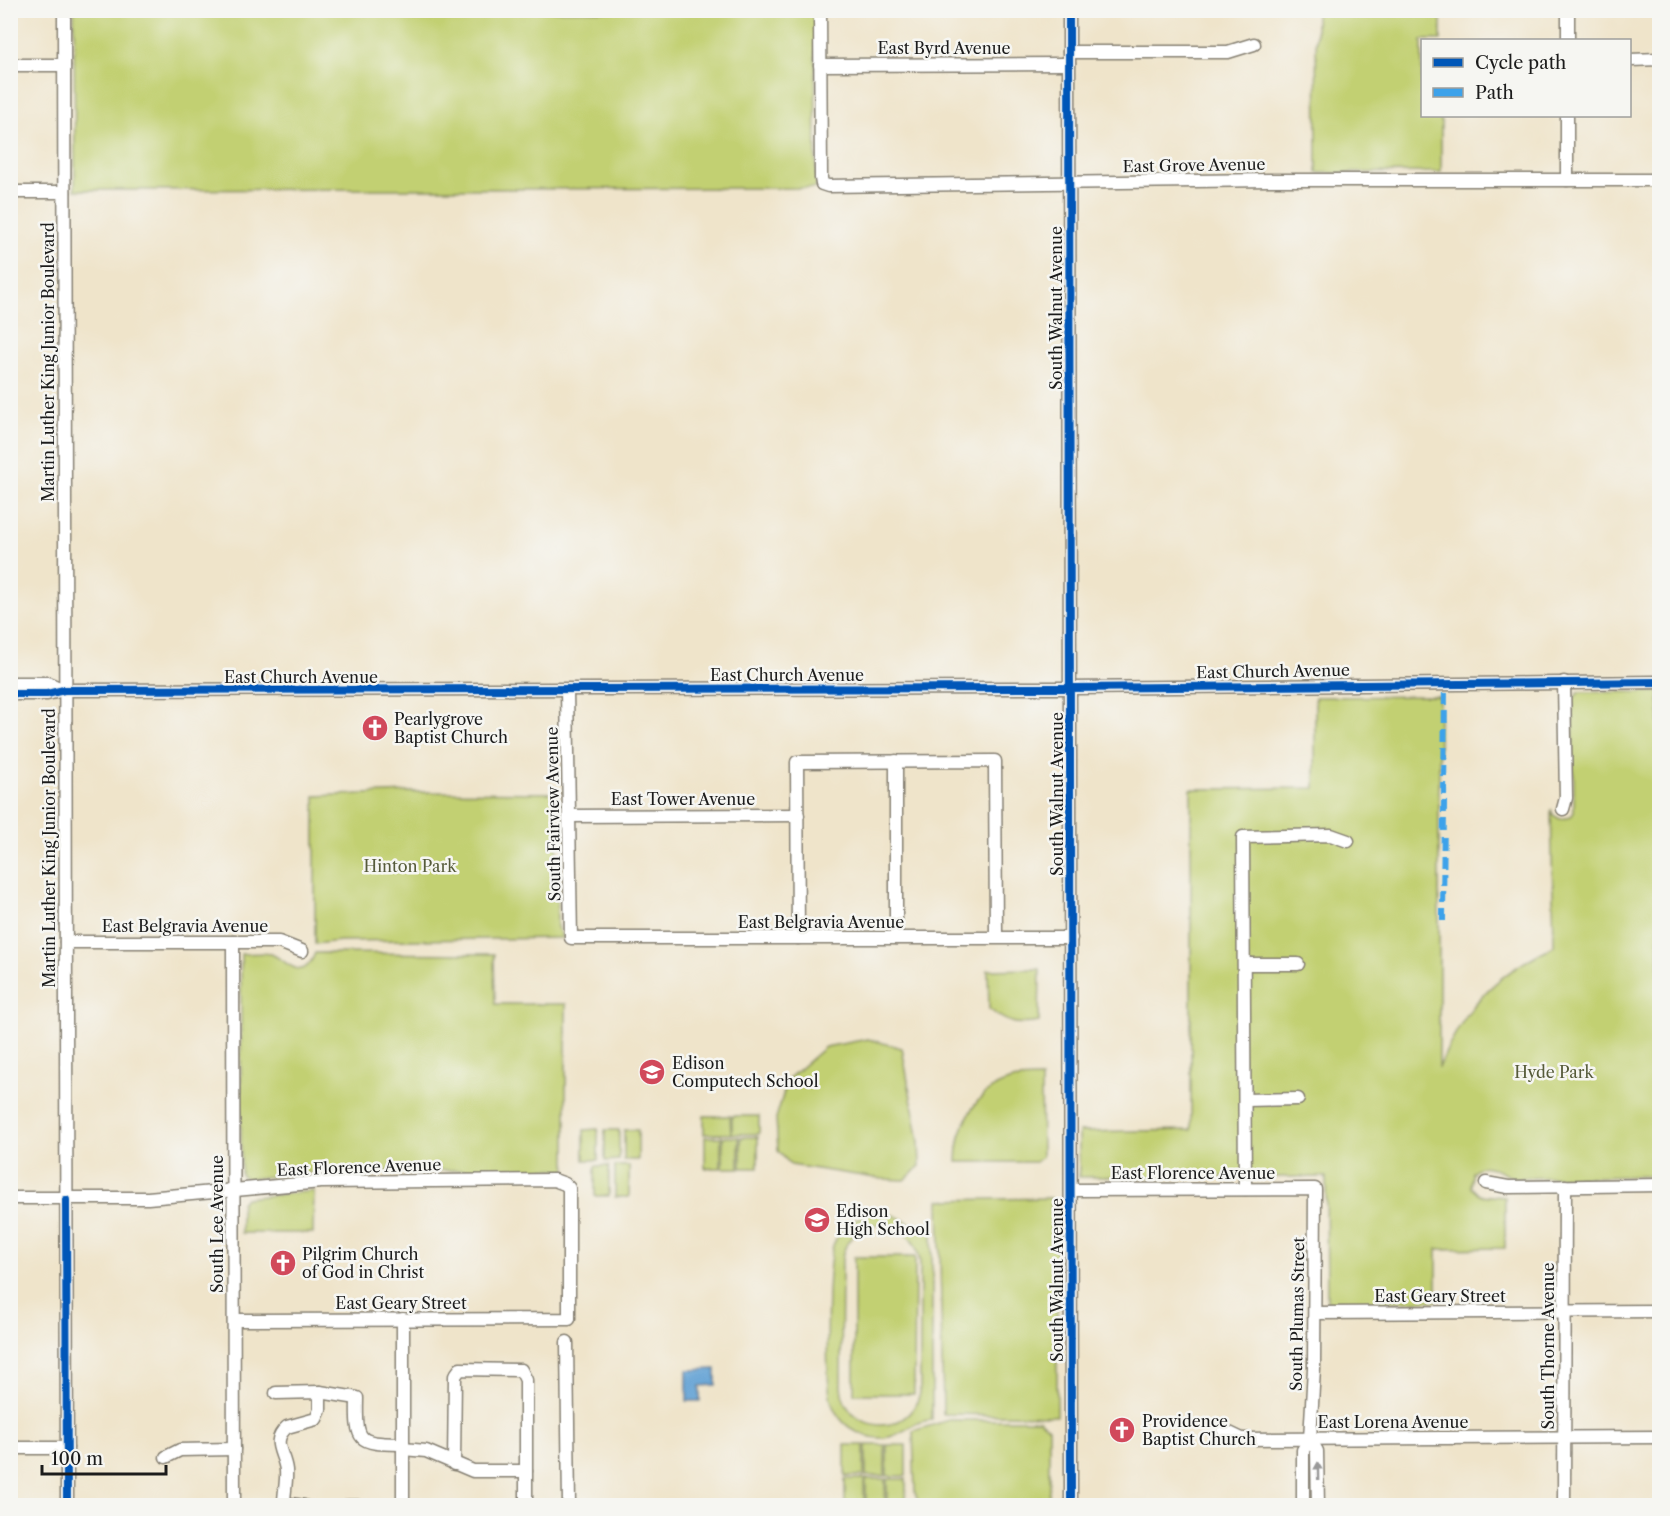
<svg xmlns="http://www.w3.org/2000/svg" width="1670" height="1516" viewBox="0 0 1670 1516" font-family="'Libre Caslon Text',serif">
	<style>
		.green { fill: #c2d072; stroke: #6f7647; stroke-width: 1.5; fill-rule: evenodd }
		.water { fill: #62a1d4; stroke: #3f5e78; stroke-width: 1.5 }
		.lines { fill: none; stroke-linecap: round; stroke-linejoin: round }
		.minor-casing { stroke: #868073; stroke-width: 15 }
		.minor { stroke: #fff; stroke-width: 12 }
		.quiet { stroke: #3da2ea; stroke-width: 6; stroke-dasharray: 12 6; stroke-linecap: butt }
		.cycleway-casing { stroke: #f6f6f2; stroke-width: 11 }
		.cycleway { stroke: #0057b8; stroke-width: 8 }
		.oneway { fill: #999 }
		.labels { text-anchor: middle; stroke-width: 5; stroke-linejoin: round; paint-order: stroke }
		.street-label { font-size: 16px; fill: #1c1c1c; stroke: #f6f6f2 }
		.poi-label { font-size: 16px; fill: #1c1c1c; stroke: #f6f6f2; text-anchor: start }
		.park-label { font-size: 16px; fill: #565b3a; stroke: #f6f6f2 }
	</style>
	<rect width="100%" height="100%" fill="#f6f6f2"/>
	<filter id="ink" filterUnits="userSpaceOnUse"><feTurbulence type="fractalNoise" baseFrequency=".0167" numOctaves="2"/><feDisplacementMap in="SourceGraphic" scale="12" xChannelSelector="R" yChannelSelector="G"/><feConvolveMatrix kernelMatrix="1 2 1 2 8 2 1 2 1" color-interpolation-filters="sRGB"/></filter>
	<filter id="wash" filterUnits="userSpaceOnUse"><feTurbulence type="fractalNoise" baseFrequency=".008" numOctaves="4" result="noise"/><feDisplacementMap in="SourceGraphic" scale="24" xChannelSelector="R" yChannelSelector="G"/><feGaussianBlur stdDeviation="1.35" result="paint"/><feColorMatrix in="noise" values="0 0 0 0 0 0 0 0 0 0 0 0 0 0 0 0 0 1.4 0 .05"/><feComposite in="paint" operator="in"/></filter>
	<g filter="url(#wash)">
		<rect width="100%" height="100%" fill="#efe4ca"/>
		<g class="green">
			<polygon points="74,11 815,11 816,188 75,190"/>
			<polygon points="1316,11 1441,11 1441,40 1422,40 1422,116 1441,116 1441,172 1317,173"/>
			<path d="M1579 692H1659V1176L1516 1178C1499 1175 1488 1158 1472 1172L1471 1187 1479 1195 1505 1197V1248L1437 1249V1301L1327 1302 1326 1177H1079V1132L1191 1130V789L1315 788V697L1439 696V1068C1464 1006 1494 975 1554 946L1551 809 1553 815 1560 819 1571 817 1574 812 1573 699Z"/>
			<polygon points="410,792 557,793 557,927 563,938 341,941 315,944 315,796"/>
			<path d="M315 953 494 954 495 1004H566V1172L555 1169 316 1172 247 1179 241 1175V954C251 954 262 952 271 954 286 959 302 986 315 953Z"/>
			<path d="M1040 969 1039 1022C1016 1026 1007 1023 989 1009L988 970Z"/>
			<polygon points="868,1039 902,1048 919,1142 920,1166 905,1180 882,1179 791,1165 778,1151 776,1118 788,1079 825,1047"/>
			<path d="M1041 1078 1042 1157 1036 1162H957C957 1128 974 1091 1009 1081 1019 1078 1031 1078 1041 1078Z"/>
			<polygon points="704,1116 730,1116 731,1134 704,1134"/>
			<rect x="732" y="1116" width="27" height="18"/>
			<polygon points="598,1129 598,1160 584,1160 584,1130"/>
			<polygon points="605,1130 619,1130 619,1160 605,1161"/>
			<rect x="624" y="1130" width="14" height="30"/>
			<rect x="705" y="1137" width="16" height="31"/>
			<rect x="723" y="1137" width="16" height="31"/>
			<rect x="741" y="1137" width="17" height="31"/>
			<rect x="595" y="1166" width="14" height="30"/>
			<rect x="615" y="1166" width="14" height="31"/>
			<polygon points="314,1191 313,1233 241,1233 241,1203 245,1198"/>
			<polygon points="1051,1198 1051,1247 1057,1248 1057,1416 943,1414 939,1200"/>
			<path d="M872 1213C902 1210 909 1230 932 1230V1420C907 1420 898 1447 864 1435 849 1430 837 1418 832 1404 825 1385 826 1261 834 1243 841 1227 855 1218 872 1213ZM874 1225C899 1223 918 1238 920 1264V1393C909 1439 845 1434 841 1387L842 1257C846 1239 857 1229 874 1225Z"/>
			<polygon points="854,1257 915,1257 914,1394 854,1394"/>
			<polygon points="949,1420 1040,1420 1049,1428 1049,1505 920,1505 915,1493 913,1431"/>
			<rect x="845" y="1445" width="19" height="31"/>
			<rect x="866" y="1445" width="19" height="31"/>
			<rect x="887" y="1445" width="19" height="31"/>
			<rect x="845" y="1479" width="19" height="26"/>
			<rect x="866" y="1479" width="19" height="26"/>
			<rect x="887" y="1479" width="19" height="26"/>
		</g>
		<polygon class="water" points="716,1369 716,1385 700,1386 700,1401 687,1401 687,1370"/>
	</g>
	<g filter="url(#ink)">
		<g class="lines">
			<defs>
				<g id="minor">
					<polyline points="64,10 67,1506"/>
					<polyline points="820,10 821,178 822,184 828,186 1269,180 1660,180"/>
					<polyline points="1069,10 1071,1506"/>
					<polyline points="1568,40 1568,10"/>
					<polyline points="1069,52 1228,52 1254,44"/>
					<polyline points="1630,60 1660,59"/>
					<polyline points="10,65 64,65"/>
					<polyline points="820,65 1069,64"/>
					<polyline points="1567,116 1567,180"/>
					<polyline points="10,192 64,192"/>
					<polyline points="10,683 48,683 64,690"/>
					<polyline points="567,690 571,938 1071,938"/>
					<polyline points="10,694 47,694 64,690 1071,688 1660,682"/>
					<polyline points="896,761 896,938"/>
					<polyline points="1563,809 1566,798 1564,682"/>
					<polyline points="569,816 798,815"/>
					<polyline points="798,938 797,762 995,761 996,937"/>
					<polyline points="66,942 279,942 302,951"/>
					<polyline points="233,942 234,1506"/>
					<polyline points="1245,964 1298,964"/>
					<polyline points="1246,1100 1298,1099"/>
					<polyline points="1486,1183 1508,1187 1660,1185"/>
					<polyline points="1245,1189 1243,837 1331,835 1348,841"/>
					<polyline points="1071,1190 1315,1189 1314,1369 1310,1439 1303,1450 1303,1506"/>
					<polyline points="10,1198 148,1198 321,1182 554,1180 565,1184 569,1188 569,1319 234,1320"/>
					<polyline points="1316,1313 1660,1311"/>
					<polyline points="567,1342 569,1506"/>
					<path d="M276 1393 320 1392 357 1398C356 1444 358 1443 403 1444"/>
					<polyline points="1223,1430 1242,1439 1660,1437"/>
					<polyline points="1310,1439 1317,1451 1318,1506"/>
					<polyline points="10,1448 67,1448"/>
					<polyline points="403,1449 426,1451 473,1471 526,1471"/>
					<polyline points="166,1457 180,1450 234,1449"/>
					<polyline points="454,1464 455,1376 460,1369 521,1370 526,1380 526,1506"/>
					<path d="M304 1506 284 1503C284 1493 287 1480 286 1470 284 1452 270 1442 287 1427L316 1419 320 1410V1392"/>
					<polyline points="347,1506 358,1506"/>
					<polyline points="403,1506 403,1319"/>
					<polyline points="1564,1506 1565,1186"/>
				</g>
			</defs>
			<use href="#minor" class="minor-casing"/>
			<use href="#minor" class="minor"/>
			<polyline class="quiet" points="1443,921 1445,682"/>
			<defs>
				<g id="cycleway">
					<polyline points="1069,10 1071,1506"/>
					<polyline points="10,694 47,694 64,690 1071,688 1660,682"/>
					<polyline points="66,1200 67,1506"/>
				</g>
			</defs>
			<use href="#cycleway" class="cycleway-casing"/>
			<use href="#cycleway" class="cycleway"/>
		</g>
		<defs><path id="oneway-solid" d="M-6-.8H1V-3.2L6.5 0L1 3.2V.8H-6Z" transform="scale(1.5)"/></defs>
		<use class="oneway" href="#oneway-solid" transform="translate(1318 1471) rotate(-91)"/>
	</g>
	<defs>
		<symbol id="church-disc" viewBox="-11 -11 22 22"><circle r="9.5" fill="#d1495b" stroke="#f6f6f2"/><path d="M-1.2-6h2.4v3.5h3.3v2.4h-3.3V6h-2.4V-.1h-3.3v-2.4h3.3Z" fill="#fff"/></symbol>
		<symbol id="school-disc" viewBox="-11 -11 22 22"><circle r="9.5" fill="#d1495b" stroke="#f6f6f2"/><path d="M0-5L7-2L0 1L-7-2ZM-4 1L0 2.5L4 1V4Q0 6-4 4Z" fill="#fff"/></symbol>
	</defs>
	<g fill-rule="evenodd">
		<use href="#church-disc" x="360" y="713" width="30" height="30"/>
		<use href="#school-disc" x="637" y="1057" width="30" height="30"/>
		<use href="#school-disc" x="802" y="1205" width="30" height="30"/>
		<use href="#church-disc" x="268" y="1248" width="30" height="30"/>
		<use href="#church-disc" x="1107" y="1415" width="30" height="30"/>
	</g>
	<g class="labels">
		<g class="street-label">
			<text x="944" y="54">East Byrd Avenue</text>
			<text transform="translate(1194 165) rotate(-1)" y="6">East Grove Avenue</text>
			<text transform="translate(1056 308) rotate(-90)" y="6">South Walnut Avenue</text>
			<text transform="translate(48 362) rotate(-90)" y="6">Martin Luther King Junior Boulevard</text>
			<text transform="translate(1273 671) rotate(-1)" y="6">East Church Avenue</text>
			<text x="787" y="681">East Church Avenue</text>
			<text x="301" y="683">East Church Avenue</text>
			<text transform="translate(1057 794) rotate(-90)" y="6">South Walnut Avenue</text>
			<text x="683" y="805">East Tower Avenue</text>
			<text transform="translate(553 814) rotate(-91)" y="6">South Fairview Avenue</text>
			<text transform="translate(49 848) rotate(-90)" y="6">Martin Luther King Junior Boulevard</text>
			<text x="821" y="928">East Belgravia Avenue</text>
			<text x="185" y="932">East Belgravia Avenue</text>
			<text transform="translate(359 1167) rotate(-2)" y="6">East Florence Avenue</text>
			<text x="1193" y="1179">East Florence Avenue</text>
			<text transform="translate(217 1224) rotate(-90)" y="6">South Lee Avenue</text>
			<text transform="translate(1057 1280) rotate(-90)" y="6">South Walnut Avenue</text>
			<text x="1440" y="1302">East Geary Street</text>
			<text x="401" y="1309">East Geary Street</text>
			<text transform="translate(1297 1314) rotate(-89)" y="6">South Plumas Street</text>
			<text transform="translate(1548 1346) rotate(-90)" y="6">South Thorne Avenue</text>
			<text x="1393" y="1428">East Lorena Avenue</text>
		</g>
		<g class="poi-label">
			<text x="394" y="725">Pearlygrove<tspan x="394" dy="18">Baptist Church</tspan></text>
			<text x="672" y="1069">Edison<tspan x="672" dy="18">Computech School</tspan></text>
			<text x="836" y="1217">Edison<tspan x="836" dy="18">High School</tspan></text>
			<text x="302" y="1260">Pilgrim Church<tspan x="302" dy="18">of God in Christ</tspan></text>
			<text x="1142" y="1427">Providence<tspan x="1142" dy="18">Baptist Church</tspan></text>
		</g>
		<g class="park-label">
			<text x="410" y="872">Hinton Park</text>
			<text x="1554" y="1078">Hyde Park</text>
		</g>
	</g>
	<rect width="1670" height="1516" fill="none" stroke="#f6f6f2" stroke-width="36"/>
	<rect x="1421" y="39" width="210" height="78" fill="#f6f6f2" stroke="#9f9f9c" stroke-width="1.5"/>
	<rect x="1433" y="58" width="30" height="9" fill="#0057b8" stroke="#9f9f9c" stroke-width="1.5"/>
	<text x="1475" y="69" font-size="18" fill="#1c1c1c">Cycle path</text>
	<rect x="1433" y="88" width="30" height="9" fill="#3da2ea" stroke="#9f9f9c" stroke-width="1.5"/>
	<text x="1475" y="99" font-size="18" fill="#1c1c1c">Path</text>
	<path d="M42 1465v9h124v-9" fill="none" stroke="#1c1c1c" stroke-width="3"/>
	<text x="51" y="1465" font-size="18" fill="#1c1c1c" stroke="#f6f6f2" stroke-width="4.5" paint-order="stroke">100 m</text>
</svg>
